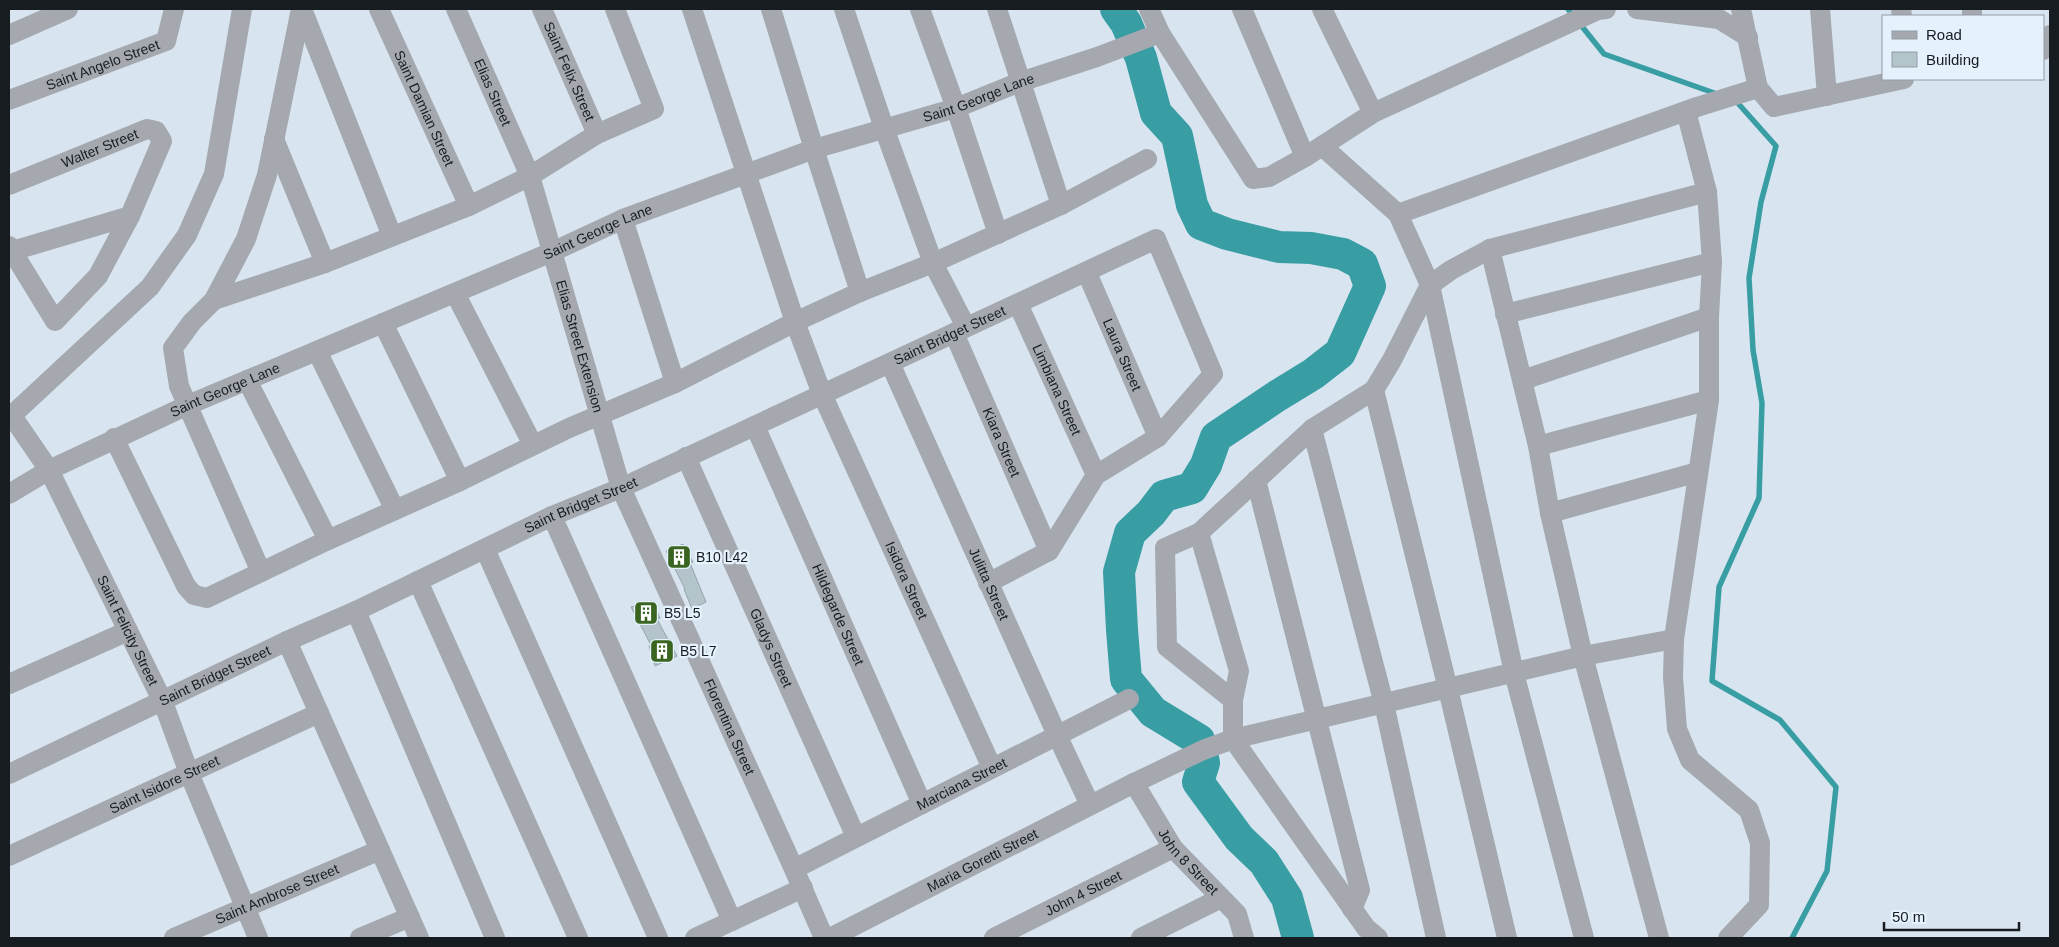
<svg xmlns="http://www.w3.org/2000/svg" width="2059" height="947" viewBox="0 0 2059 947" font-family="Helvetica,sans-serif">
	<style>
		.lines { fill: none; stroke-linecap: round; stroke-linejoin: round }
		.stream { stroke: #389ea4; stroke-width: 5.5 }
		.river { stroke: #389ea4; stroke-width: 32 }
		.building { fill: #b3c5cb; stroke: #95a6ad }
		.minor { stroke: #a5a8ae; stroke-width: 20 }
		.labels { text-anchor: middle; stroke-width: 4.5; stroke-linejoin: round; paint-order: stroke }
		.street-label { font-size: 14px; fill: #171c20; stroke: #e5f2fe }
		.poi-label { font-size: 14px; fill: #171c20; stroke: #e5f2fe; text-anchor: start }
	</style>
	<rect width="100%" height="100%" fill="#d8e5f0"/>
	<g class="lines">
		<g class="stream">
			<polyline points="1568,9 1604,54 1717,94"/>
			<polyline points="1733,100 1736,101 1776,146 1761,202 1749,278 1753,350 1762,403 1759,498 1719,587 1712,681 1780,720 1836,787 1827,871 1792,938"/>
		</g>
		<polyline class="river" points="1116,9 1126,23 1141,58 1156,113 1177,136 1192,205 1201,224 1227,234 1279,247 1311,248 1343,254 1362,264 1370,286 1340,353 1313,374 1277,396 1216,437 1206,465 1192,488 1164,496 1151,513 1130,533 1119,572 1122,630 1126,679 1153,712 1199,740 1204,763 1198,782 1239,838 1264,862 1287,898 1298,938"/>
	</g>
	<g class="building">
		<polygon points="683,544 693,562 690,563 706,602 692,609 684,589 685,589 666,551"/>
		<polygon points="652,601 660,618 657,619 677,656 655,666 649,646 651,645 631,607"/>
	</g>
	<g class="lines">
		<g class="minor">
			<polyline points="302,9 392,236"/>
			<path id="s1" d="M379 9 469 206"/>
			<path id="s2" d="M456 9 530 176 621 488 794 869 824 938"/>
			<path id="s3" d="M542 9 597 134"/>
			<path id="s4" d="M692 9 795 322 822 394 992 768"/>
			<polyline points="771,9 814,149 860,292"/>
			<polyline points="844,9 884,128 933,263 966,327"/>
			<polyline points="920,9 956,108 998,234"/>
			<polyline points="997,9 1061,205"/>
			<polyline points="1149,9 1160,33 1253,179 1269,177 1305,157 1373,113 1598,10 1606,9"/>
			<polyline points="1242,9 1305,157"/>
			<polyline points="1322,9 1373,113"/>
			<polyline points="1637,9 1719,19 1748,37"/>
			<polyline points="1741,9 1758,88 1774,107 1904,79"/>
			<polyline points="1820,9 1827,96"/>
			<polyline points="1901,9 1902,16"/>
			<polyline points="1972,9 1972,16"/>
			<polyline points="9,35 68,9"/>
			<polyline points="2043,50 2049,45 2050,35"/>
			<path id="s5" d="M9 100 166 41 174 9"/>
			<polyline points="1686,111 1707,192 1712,262 1709,317 1709,400 1674,639 1673,677 1677,729 1690,760 1749,810 1760,843 1759,905 1728,938"/>
			<polyline points="274,139 325,263"/>
			<polyline points="1322,146 1398,214 1430,285 1514,673 1584,938"/>
			<path id="s6" d="M9 185 147 129 156 131 162 141 130 216 98 276 55 321 9 246"/>
			<polyline points="1398,214 1697,107 1758,88"/>
			<polyline points="623,219 675,383"/>
			<polyline points="1490,249 1538,446 1550,513 1583,656 1659,938"/>
			<polyline points="12,251 130,216"/>
			<path id="s7" d="M1087 273 1158 437"/>
			<polyline points="455,293 533,445"/>
			<polyline points="214,300 325,263 469,206 530,176 597,134 654,109 615,9"/>
			<path id="s8" d="M1018 304 1096 475"/>
			<polyline points="1505,314 1712,262"/>
			<polyline points="383,323 460,481"/>
			<path id="s9" d="M954 333 1049 551"/>
			<polyline points="317,351 395,510"/>
			<path id="s10" d="M890 363 1057 735 1090 805"/>
			<polyline points="247,380 328,540"/>
			<polyline points="1523,380 1709,317"/>
			<polyline points="1374,390 1448,689 1507,938"/>
			<path id="s11" d="M12 416 49 470 163 702 189 773 258 938"/>
			<polyline points="9,418 150,287 187,235 214,174 242,9"/>
			<path id="s12" d="M755 426 922 804"/>
			<polyline points="1312,429 1384,704 1436,938"/>
			<polyline points="114,438 186,586 194,595 207,598 328,540 460,481 569,428 675,383 795,322 860,292 933,263 1061,205 1147,159"/>
			<polyline points="1538,446 1709,400"/>
			<path id="s13" d="M686 457 856 837"/>
			<polyline points="1256,480 1360,890 1352,909"/>
			<path id="s14" d="M9 494 49 470 188 405 552 252 623 219 814 149 956 108 1020 82 1097 57 1160 33"/>
			<polyline points="1550,513 1698,472"/>
			<polyline points="552,516 732,921"/>
			<polyline points="1199,533 1239,671 1233,700 1233,739 1366,928 1378,938"/>
			<polyline points="485,549 658,938"/>
			<polyline points="261,572 179,386 173,348 192,322 214,300 246,239 267,175 301,9"/>
			<polyline points="418,581 578,938"/>
			<polyline points="356,611 495,938"/>
			<polyline points="287,641 419,938"/>
			<polyline points="9,684 128,631"/>
			<polyline points="1233,700 1167,647 1165,548 1199,533 1312,429 1374,390 1392,360 1430,285 1451,270 1490,249 1707,192"/>
			<path id="s15" d="M9 774 287 641 356 611 552 516 621 488 1156 239 1213 374 1158 437 1096 475 1049 551 988 583"/>
			<path id="s16" d="M1134 783 1173 848 1237 914 1244 938"/>
			<path id="s17" d="M9 856 319 713"/>
			<path id="s18" d="M794 869 1129 699"/>
			<path id="s19" d="M174 938 380 850"/>
			<polyline points="360,938 410,917"/>
			<polyline points="695,938 803,888"/>
			<path id="s20" d="M830 938 1134 783 1203 750 1233 739 1583 656 1674 639"/>
			<path id="s21" d="M994 938 1173 848"/>
			<polyline points="1141,938 1221,898"/>
		</g>
	</g>
	<defs>
		<symbol id="building-square" viewBox="-11 -11 22 22"><rect x="-9" y="-9" width="18" height="18" rx="4" fill="#3a6521" stroke="#e5f2fe"/><path d="M-4-6H4V6H1V3H-1V6H-4ZM-2.5-4.3h1.7v1.8h-1.7ZM.8-4.3h1.7v1.8H.8ZM-2.5-1h1.7V.8h-1.7ZM.8-1h1.7V.8H.8Z" fill="#fff"/></symbol>
	</defs>
	<g fill-rule="evenodd">
		<use href="#building-square" x="665" y="543" width="28" height="28"/>
		<use href="#building-square" x="632" y="599" width="28" height="28"/>
		<use href="#building-square" x="648" y="637" width="28" height="28"/>
	</g>
	<g class="labels">
		<g class="street-label">
			<text dy="5" stroke="none"><textPath href="#s5" startOffset="100">Saint Angelo Street</textPath></text>
			<text dy="5" stroke="none"><textPath href="#s3" startOffset="68">Saint Felix Street</textPath></text>
			<text dy="5" stroke="none"><textPath href="#s2" startOffset="91">Elias Street</textPath></text>
			<text dy="5" stroke="none"><textPath href="#s14" startOffset="1049">Saint George Lane</textPath></text>
			<text dy="5" stroke="none"><textPath href="#s1" startOffset="109">Saint Damian Street</textPath></text>
			<text dy="5" stroke="none"><textPath href="#s6" startOffset="98">Walter Street</textPath></text>
			<text dy="5" stroke="none"><textPath href="#s14" startOffset="645">Saint George Lane</textPath></text>
			<text dy="5" stroke="none"><textPath href="#s15" startOffset="1038">Saint Bridget Street</textPath></text>
			<text dy="5" stroke="none"><textPath href="#s2" startOffset="360">Elias Street Extension</textPath></text>
			<text dy="5" stroke="none"><textPath href="#s7" startOffset="89">Laura Street</textPath></text>
			<text dy="5" stroke="none"><textPath href="#s14" startOffset="240">Saint George Lane</textPath></text>
			<text dy="5" stroke="none"><textPath href="#s8" startOffset="94">Limbiana Street</textPath></text>
			<text dy="5" stroke="none"><textPath href="#s9" startOffset="119">Kiara Street</textPath></text>
			<text dy="5" stroke="none"><textPath href="#s15" startOffset="632">Saint Bridget Street</textPath></text>
			<text dy="5" stroke="none"><textPath href="#s4" startOffset="611">Isidora Street</textPath></text>
			<text dy="5" stroke="none"><textPath href="#s10" startOffset="242">Julitta Street</textPath></text>
			<text dy="5" stroke="none"><textPath href="#s12" startOffset="206">Hildegarde Street</textPath></text>
			<text dy="5" stroke="none"><textPath href="#s11" startOffset="244">Saint Felicity Street</textPath></text>
			<text dy="5" stroke="none"><textPath href="#s13" startOffset="209">Gladys Street</textPath></text>
			<text dy="5" stroke="none"><textPath href="#s15" startOffset="228">Saint Bridget Street</textPath></text>
			<text dy="5" stroke="none"><textPath href="#s2" startOffset="770">Florentina Street</textPath></text>
			<text dy="5" stroke="none"><textPath href="#s18" startOffset="188">Marciana Street</textPath></text>
			<text dy="5" stroke="none"><textPath href="#s17" startOffset="171">Saint Isidore Street</textPath></text>
			<text dy="5" stroke="none"><textPath href="#s20" startOffset="171">Maria Goretti Street</textPath></text>
			<text dy="5" stroke="none"><textPath href="#s16" startOffset="96">John 8 Street</textPath></text>
			<text dy="5" stroke="none"><textPath href="#s21" startOffset="100">John 4 Street</textPath></text>
			<text dy="5" stroke="none"><textPath href="#s19" startOffset="112">Saint Ambrose Street</textPath></text>
		</g>
		<g class="poi-label">
			<text x="696" y="562">B10 L42</text>
			<text x="664" y="618">B5 L5</text>
			<text x="680" y="656">B5 L7</text>
		</g>
	</g>
	<rect width="2059" height="947" fill="none" stroke="#171c20" stroke-width="20"/>
	<rect x="1882" y="15" width="162" height="65" fill="#e5f2fe" stroke="#939ca5"/>
	<rect x="1892" y="31" width="25" height="8" fill="#a5a8ae" stroke="#939ca5"/>
	<text x="1926" y="40" font-size="15" fill="#171c20">Road</text>
	<rect x="1892" y="52" width="25" height="15" fill="#b3c5cb" stroke="#939ca5"/>
	<text x="1926" y="65" font-size="15" fill="#171c20">Building</text>
	<path d="M1884 922v8h135v-8" fill="none" stroke="#171c20" stroke-width="2.5"/>
	<text x="1892" y="922" font-size="15" fill="#171c20" stroke="#e5f2fe" stroke-width="4" paint-order="stroke">50 m</text>
</svg>
